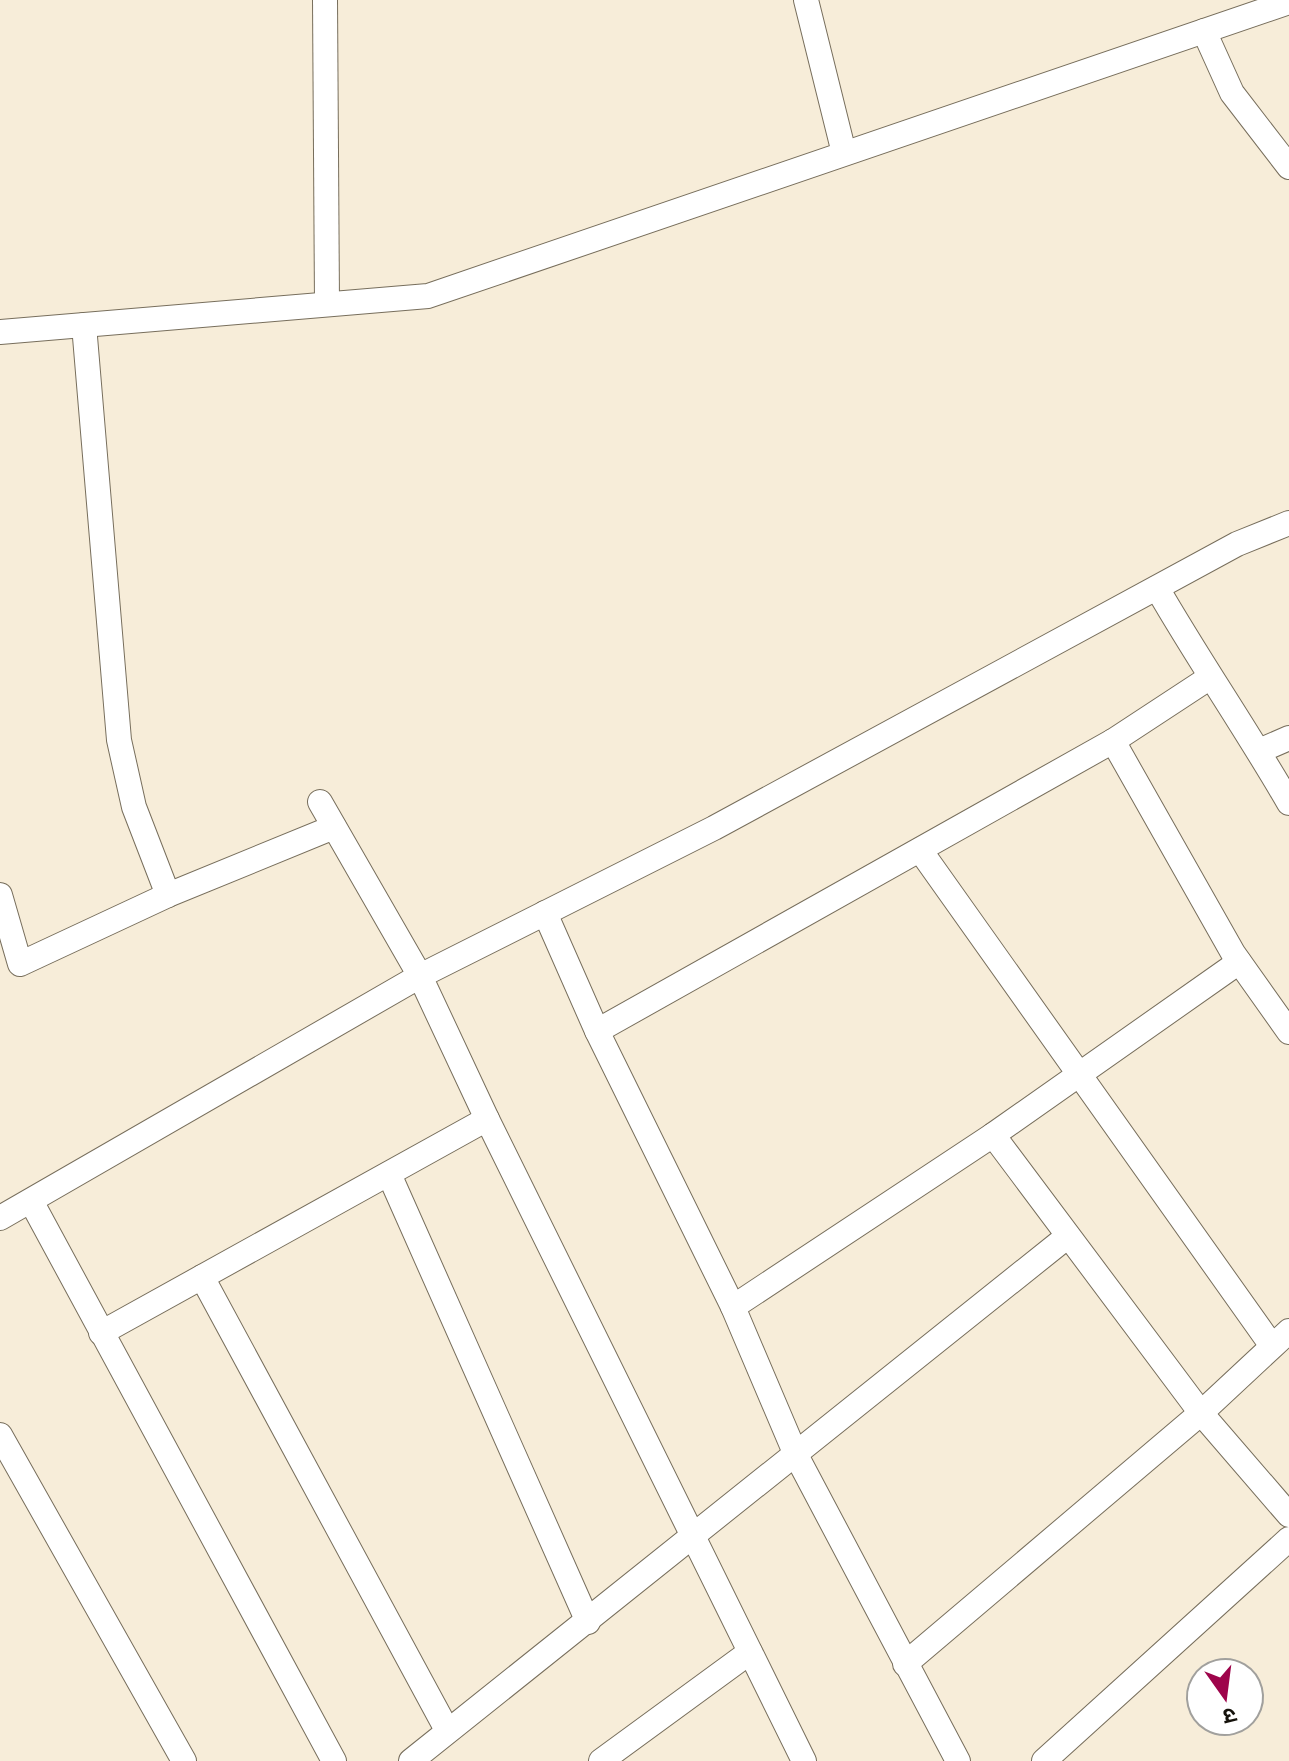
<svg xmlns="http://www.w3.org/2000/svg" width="1289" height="1761" viewBox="0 0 1289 1761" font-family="'Golos Text','Noto Sans Devanagari',sans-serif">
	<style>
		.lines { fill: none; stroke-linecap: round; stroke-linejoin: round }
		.street-casing { stroke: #776e5c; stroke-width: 26 }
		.street { stroke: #fff; stroke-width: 24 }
	</style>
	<rect width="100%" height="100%" fill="#f7edd9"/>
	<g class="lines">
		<defs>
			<g id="street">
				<polyline points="325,0 327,304"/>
				<polyline points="806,0 844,153"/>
				<polyline points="1204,31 1232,93 1289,167"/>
				<polyline points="84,325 119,740 134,807 168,895"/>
				<polyline points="0,332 428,296 1289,2"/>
				<path d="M1157 588C1199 661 1247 730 1289 803"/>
				<polyline points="1113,741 1233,953 1289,1032"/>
				<polyline points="1259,751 1289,738"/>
				<polyline points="320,802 420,976 714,828 1237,544 1289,523"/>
				<polyline points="920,850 1272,1346"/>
				<polyline points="0,895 20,964 168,895 334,827"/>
				<polyline points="545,913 597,1031 733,1307 796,1455 958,1761"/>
				<polyline points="597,1031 1113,741 1209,678"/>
				<polyline points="993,1135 1201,1413 1289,1515"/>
				<polyline points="389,1174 588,1622"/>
				<polyline points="31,1201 334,1761"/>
				<polyline points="0,1218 420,976 487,1119 804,1761"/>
				<polyline points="202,1277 447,1730"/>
				<polyline points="733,1307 993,1135 1239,962"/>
				<polyline points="101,1333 487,1119"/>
				<polyline points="0,1435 184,1761"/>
				<polyline points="905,1664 1201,1413 1289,1331"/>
				<polyline points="411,1761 1068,1236"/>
				<polyline points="601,1761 750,1652"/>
				<polyline points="1044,1761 1289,1539"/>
			</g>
		</defs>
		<use href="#street" class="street-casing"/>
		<use href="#street" class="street"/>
	</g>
	<g transform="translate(1225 1697) rotate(166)"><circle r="38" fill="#ffffff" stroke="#a1a09d" stroke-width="2"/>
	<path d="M0-6L14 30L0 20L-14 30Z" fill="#9e044b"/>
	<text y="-12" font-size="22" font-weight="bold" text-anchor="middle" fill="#15120b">उ</text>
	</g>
</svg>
